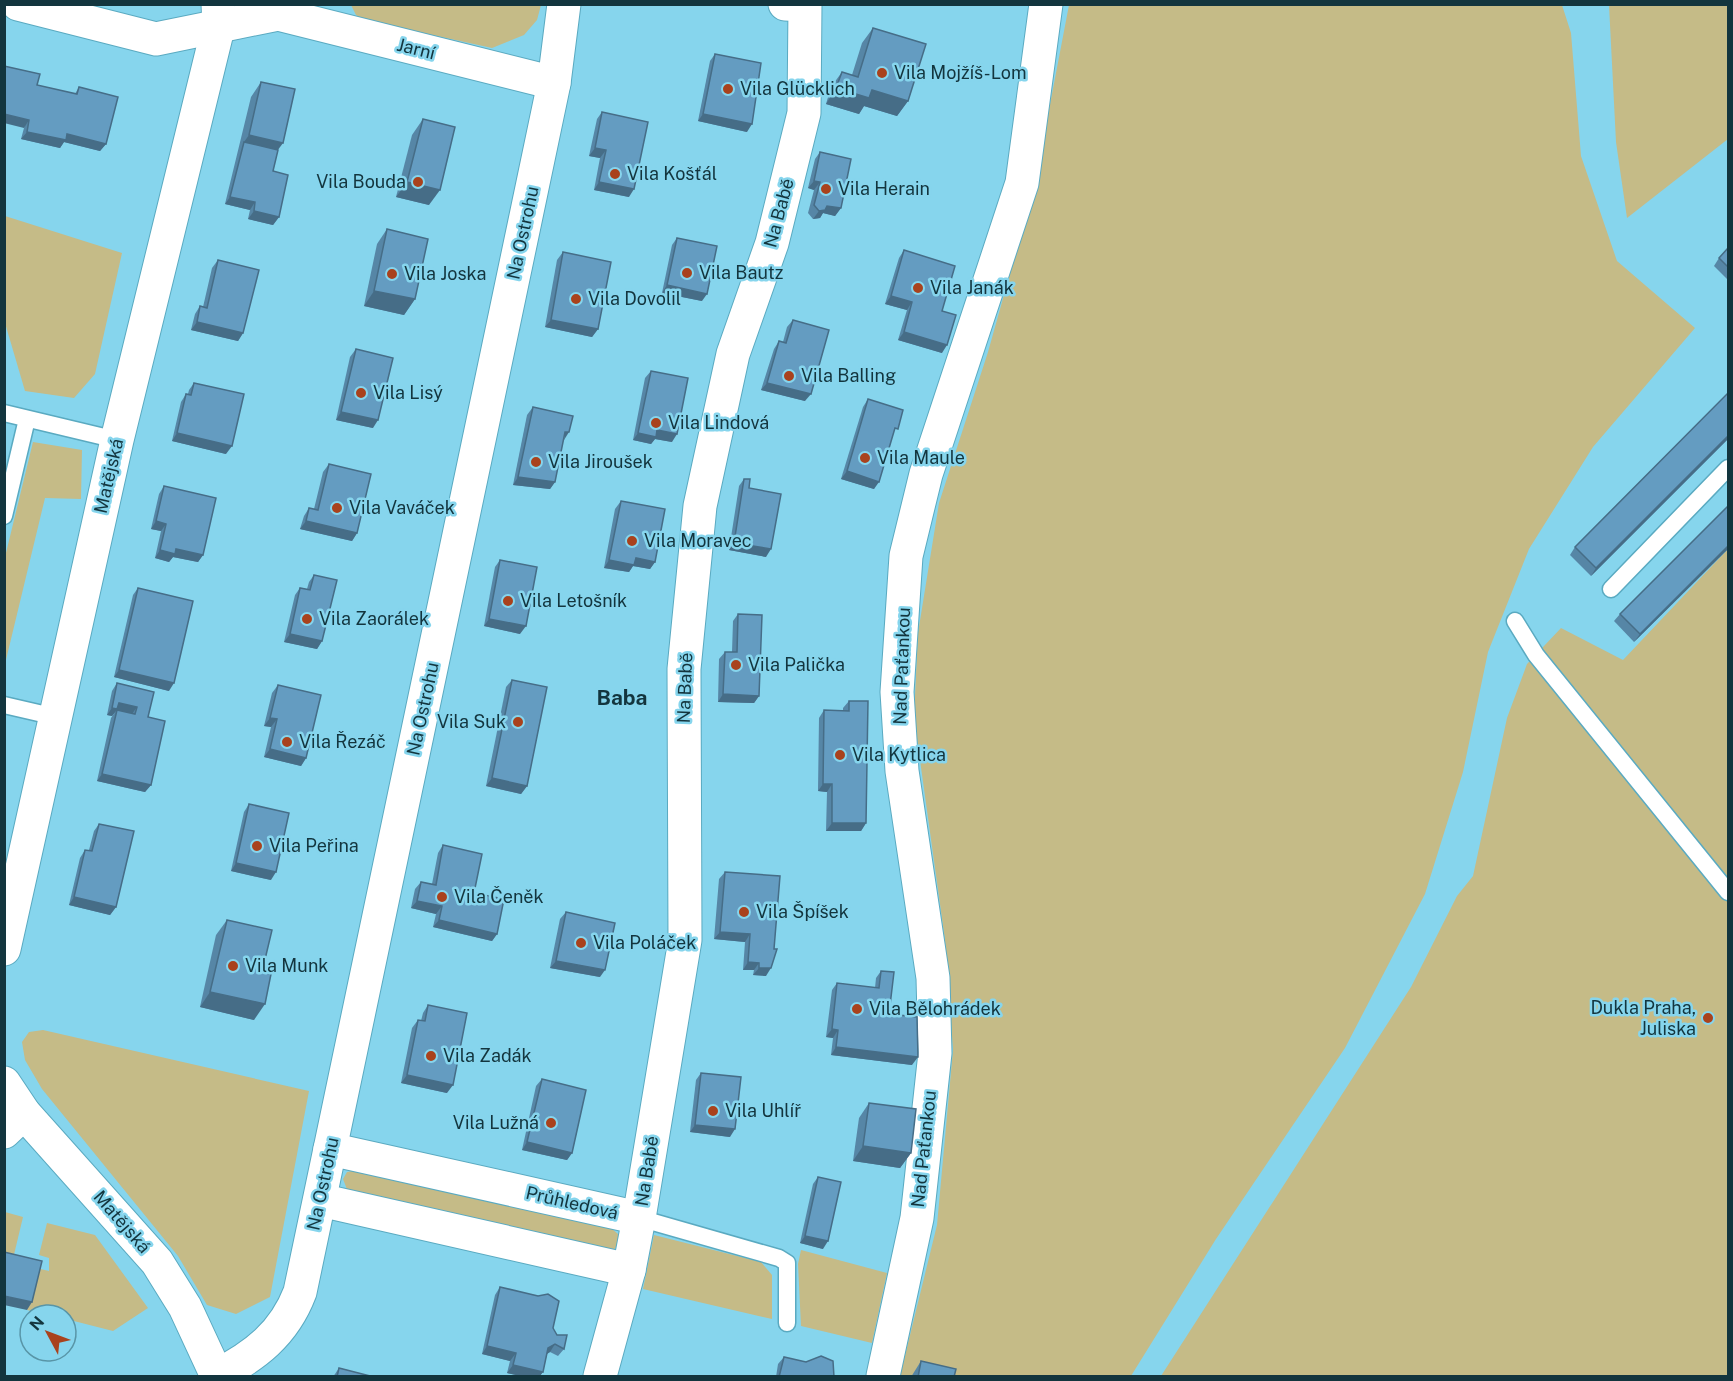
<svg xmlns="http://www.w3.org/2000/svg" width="1733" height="1381" viewBox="0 0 1733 1381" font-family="'Public Sans',sans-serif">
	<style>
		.green { fill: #c5bb87 }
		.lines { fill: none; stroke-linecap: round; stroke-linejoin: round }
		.lane-casing { stroke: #5aaac1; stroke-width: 19 }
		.street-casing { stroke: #5aaac1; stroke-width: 35 }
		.lane { stroke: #fff; stroke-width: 16 }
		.street { stroke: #fff; stroke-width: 33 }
		.wall { fill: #5686a6 }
		.shaded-wall { fill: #466d87 }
		.building { fill: #649cc1; stroke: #466d87; stroke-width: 1.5 }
		.poi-dot { fill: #a9421d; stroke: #86d5ed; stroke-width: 2 }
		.labels { text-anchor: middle; stroke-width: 5; stroke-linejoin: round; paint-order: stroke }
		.street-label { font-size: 18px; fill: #13353e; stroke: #86d5ed }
		.poi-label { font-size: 18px; fill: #13353e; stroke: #86d5ed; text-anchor: start }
		.quarter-label { font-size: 21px; font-weight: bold; fill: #13353e; stroke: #86d5ed }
	</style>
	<rect width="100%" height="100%" fill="#86d5ed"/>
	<g class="green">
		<polygon points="351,5 541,5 537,20 524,35 492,48 364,20 356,15"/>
		<polygon points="1069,5 1562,5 1571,33 1581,156 1617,261 1695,328 1593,447 1529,549 1488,652 1463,772 1425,894 1345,1048 1216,1239 1131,1376 900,1376 937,1225 953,1050 945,940 914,717 918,633 939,503 988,352 1034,188"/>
		<polygon points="1609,5 1728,5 1728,139 1627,218 1616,142"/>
		<polygon points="5,216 122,253 95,374 74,398 25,391 5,323"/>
		<polygon points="33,442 82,450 81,499 45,498 5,664 5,557"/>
		<polygon points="1728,549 1728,1376 1161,1376 1411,987 1457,896 1473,876 1507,718 1527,664 1561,628 1623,660"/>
		<polygon points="43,1030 309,1091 270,1297 236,1314 207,1305 178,1256 42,1089 25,1060 22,1042 29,1032"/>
		<polygon points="352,1171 611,1228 618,1234 619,1241 613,1252 348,1192 343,1179 347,1172"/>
		<polygon points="5,1212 23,1217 12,1263 5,1261"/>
		<polygon points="47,1223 95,1235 148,1308 113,1331 66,1319 66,1315 48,1315 27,1310 36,1268 49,1271 49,1258 39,1255"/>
		<polygon points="654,1235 761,1262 772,1275 772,1319 643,1289"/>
		<polygon points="801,1250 887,1273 872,1343 801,1326 798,1264"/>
	</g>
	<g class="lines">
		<defs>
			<g id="lane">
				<polyline points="4,413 117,440"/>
				<polyline points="4,516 27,419"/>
				<polyline points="1611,589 1728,468"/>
				<polyline points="1515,621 1536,655 1728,892"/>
				<polyline points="4,705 56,717"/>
				<polyline points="639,1218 779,1258 787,1263 787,1323"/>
			</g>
			<g id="street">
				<polyline points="18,4 156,39 278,14 295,4"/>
				<polyline points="278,14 554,83"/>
				<polyline points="4,949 117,440 219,24 218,4"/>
				<polyline points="4,1083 24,1113 157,1262 185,1307 217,1376"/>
				<polyline points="4,1132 24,1113"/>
				<polyline points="330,1149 639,1218"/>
				<polyline points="320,1200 629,1270"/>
				<path d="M216 1376C255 1356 284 1334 300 1292L554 83 564 4"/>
				<polyline points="600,1376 629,1270 639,1218 685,940 684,669 700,506 733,354 772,243 804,113 805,5 785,4"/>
				<polyline points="883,1376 917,1218 935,1053 933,978 902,771 897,692 906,556 926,474 1022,183 1046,4"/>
			</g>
		</defs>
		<use href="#lane" class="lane-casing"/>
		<use href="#street" class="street-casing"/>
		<use href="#lane" class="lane"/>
		<use href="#street" class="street"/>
	</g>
	<g class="wall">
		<polygon points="873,28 908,101 897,116 864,106 859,114 826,104 831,87 842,72 852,75 862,43"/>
		<polygon points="715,54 747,132 698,121 710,61"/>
		<polygon points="261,82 278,150 273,171 279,217 273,225 248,219 250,210 225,204 251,97"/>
		<polygon points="37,85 75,94 79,87 106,144 100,151 64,142 60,148 21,139 24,128"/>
		<polygon points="602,112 629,197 594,190 600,158 589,156 597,119"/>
		<polygon points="423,119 429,205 396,197 412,135"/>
		<polygon points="820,152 841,208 835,216 823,213 820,218 813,219 808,213 814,190 808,188 815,159"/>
		<polygon points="387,229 415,299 404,315 364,306 377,244"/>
		<polygon points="677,238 702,301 662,293 672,245"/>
		<polygon points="1728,248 1728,280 1714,266 1719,258"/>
		<polygon points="904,250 942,311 942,353 898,340 907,310 885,304 899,258"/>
		<polygon points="563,252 598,329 592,337 545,327 557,260"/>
		<polygon points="218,260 243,333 238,341 191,330 195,314 200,306 203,307 212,268"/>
		<polygon points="793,320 805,401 761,390 774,349 779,341 783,342 787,327"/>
		<polygon points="356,349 373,428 336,420 350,357"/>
		<polygon points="651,371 672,442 655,439 651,444 633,440 645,378"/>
		<polygon points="194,383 226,454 172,441 181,402 186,394 188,394 189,390"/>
		<polygon points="1728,393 1728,439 1591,576 1570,555 1575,547"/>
		<polygon points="868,399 893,435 874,489 841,479 863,407"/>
		<polygon points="533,407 563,440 555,482 550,489 513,485 527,415"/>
		<polygon points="329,464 357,533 352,541 300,529 304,516 309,508 314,509 323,472"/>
		<polygon points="744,479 766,557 729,550 739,486"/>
		<polygon points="164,486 203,555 198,562 173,557 169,562 155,558 161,531 151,529 159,494"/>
		<polygon points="621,501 655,562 650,569 633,566 629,572 604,568 615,509"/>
		<polygon points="1728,549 1634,642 1614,621 1620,614"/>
		<polygon points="500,560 520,634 484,626 495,567"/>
		<polygon points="314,575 322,641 317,649 284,642 295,595 300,588 307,589 309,582"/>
		<polygon points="138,588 169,691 114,677 133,595"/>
		<polygon points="738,614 759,696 754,703 718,702 719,659 725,652 732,652 733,621"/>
		<polygon points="512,680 527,786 521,794 486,786 506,687"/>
		<polygon points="117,683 148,717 151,785 145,792 97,781 111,718 116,711 112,716 107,715 112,691"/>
		<polygon points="278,685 306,758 301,766 264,757 271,727 264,726 272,693"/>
		<polygon points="849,701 866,823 861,831 826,831 827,792 818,791 819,718 824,710 843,711 843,708"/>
		<polygon points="249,804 271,880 231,871 244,812"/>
		<polygon points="99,824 116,907 110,915 69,905 80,858 85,850 89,850 94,831"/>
		<polygon points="443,845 474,893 497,934 492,941 433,927 436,914 411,908 415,889 421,882 432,884 438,853"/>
		<polygon points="725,872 766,976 753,975 754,970 743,970 745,942 714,939 719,879"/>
		<polygon points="566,912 600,977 550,968 560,919"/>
		<polygon points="227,920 262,972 254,1020 200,1007 216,935"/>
		<polygon points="881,971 889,1014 912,1065 831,1055 833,1038 826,1037 832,990 837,983 875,988 876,978"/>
		<polygon points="428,1005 447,1093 401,1083 412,1028 418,1020 421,1021 423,1013"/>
		<polygon points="701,1073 730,1137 690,1132 696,1080"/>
		<polygon points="542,1079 572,1153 567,1160 522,1150 536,1086"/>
		<polygon points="869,1103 911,1153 900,1168 853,1161 859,1118"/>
		<polygon points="818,1177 823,1249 800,1243 813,1184"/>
		<polygon points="500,1287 553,1328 564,1349 558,1356 550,1352 547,1354 543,1372 539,1377 525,1377 507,1373 510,1361 482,1354 495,1295"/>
		<polygon points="784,1357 834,1377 776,1377 778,1364"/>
		<polygon points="921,1361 954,1377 911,1377"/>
		<polygon points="339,1368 374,1377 333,1377"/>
	</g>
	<g class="shaded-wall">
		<polygon points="836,88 872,90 908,101 897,116 864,106 859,114 826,104"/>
		<polygon points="4,114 29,120 24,128 4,123"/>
		<polygon points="703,114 752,124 747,132 698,121"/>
		<polygon points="27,132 67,134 106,144 100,151 64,142 60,148 21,139"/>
		<polygon points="249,135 283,143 272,158 244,142"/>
		<polygon points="595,148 606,150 600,158 589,156"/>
		<polygon points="814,181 820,182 814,190 808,188"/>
		<polygon points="407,182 440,190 429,205 396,197"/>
		<polygon points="599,182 634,189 629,197 594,190"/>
		<polygon points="230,197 255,202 250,210 225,204"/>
		<polygon points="827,206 841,208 835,216 823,213 820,218 813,219 819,211"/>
		<polygon points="254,211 279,217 273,225 248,219"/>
		<polygon points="667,285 707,294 702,301 662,293"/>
		<polygon points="374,291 415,299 404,315 364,306"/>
		<polygon points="891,296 912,302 907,310 885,304"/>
		<polygon points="551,320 598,329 592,337 545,327"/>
		<polygon points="197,322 243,333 238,341 191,330"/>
		<polygon points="904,332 947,345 942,353 898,340"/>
		<polygon points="767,383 811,394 805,401 761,390"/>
		<polygon points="341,412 378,420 373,428 336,420"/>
		<polygon points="657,430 677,434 672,442 655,439 651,444 633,440 638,433"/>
		<polygon points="565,432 569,432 564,440"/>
		<polygon points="177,433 232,446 226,454 172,441"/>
		<polygon points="1728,436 1728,439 1591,576 1596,568"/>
		<polygon points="847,471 879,482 874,489 841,479"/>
		<polygon points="518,477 555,482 550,489 513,485"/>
		<polygon points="156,521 166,524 161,531 151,529"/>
		<polygon points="306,521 357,533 352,541 300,529"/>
		<polygon points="734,543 771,549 766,557 729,550"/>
		<polygon points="1728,546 1728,549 1634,642 1640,634"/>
		<polygon points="176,549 203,555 198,562 173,557 169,562 155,558 160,550"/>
		<polygon points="636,558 655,562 650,569 633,566 629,572 604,568 609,560"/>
		<polygon points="489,619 526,626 520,634 484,626"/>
		<polygon points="290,634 322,641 317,649 284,642"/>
		<polygon points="119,670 174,683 169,691 114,677"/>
		<polygon points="723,694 759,696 754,703 718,702"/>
		<polygon points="119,703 137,707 132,714 116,711 112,716 107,715 112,708"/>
		<polygon points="270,718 277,719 271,727 264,726"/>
		<polygon points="270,749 306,758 301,766 264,757"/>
		<polygon points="102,774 151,785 145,792 97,781"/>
		<polygon points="492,778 527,786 521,794 486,786"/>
		<polygon points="823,784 832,784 827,792 818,791"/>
		<polygon points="832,823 866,823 861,831 826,831"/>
		<polygon points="236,863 276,872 271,880 231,871"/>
		<polygon points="74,897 116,907 110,915 69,905"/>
		<polygon points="417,901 442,906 436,914 411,908"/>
		<polygon points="439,920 497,934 492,941 433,927"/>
		<polygon points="720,932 750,934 745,942 714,939"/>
		<polygon points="556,961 605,970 600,977 550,968"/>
		<polygon points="748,962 759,963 754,970 743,970"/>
		<polygon points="759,968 771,968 766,976 753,975"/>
		<polygon points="210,992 265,1004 254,1020 200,1007"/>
		<polygon points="832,1029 838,1030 833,1038 826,1037"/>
		<polygon points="836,1047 918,1057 912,1065 831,1055"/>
		<polygon points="407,1075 453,1085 447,1093 401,1083"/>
		<polygon points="695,1125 735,1129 730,1137 690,1132"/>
		<polygon points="527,1142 572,1153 567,1160 522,1150"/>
		<polygon points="863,1146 911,1153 900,1168 853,1161"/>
		<polygon points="805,1236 828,1241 823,1249 800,1243"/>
		<polygon points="4,1296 32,1302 27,1310 4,1305"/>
		<polygon points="555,1344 550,1352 543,1356 548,1348"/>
		<polygon points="487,1346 516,1353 510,1361 482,1354"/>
		<polygon points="513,1365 543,1372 539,1377 525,1377 507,1373"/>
	</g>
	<g class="building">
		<polygon points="873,28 926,44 908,101 872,90 869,98 836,88 842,72 858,77"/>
		<polygon points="715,54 761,63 752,124 703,114"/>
		<polygon points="4,66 40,74 37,85 77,94 79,87 118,97 106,144 67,134 66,140 27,132 29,120 4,114"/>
		<polygon points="261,82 295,89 283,143 249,135"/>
		<polygon points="602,112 648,122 634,189 599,182 606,150 595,148"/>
		<polygon points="423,119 455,127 440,190 407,182"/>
		<polygon points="244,142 278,150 273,171 288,175 279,217 254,211 255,202 230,197"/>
		<polygon points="820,152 851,159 841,208 827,206 825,210 819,211 814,205 820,182 814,181"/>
		<polygon points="387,229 428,239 415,299 374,291"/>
		<polygon points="677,238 717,246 707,294 667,285"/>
		<polygon points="1728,248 1728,267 1719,258"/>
		<polygon points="904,250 955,266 942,311 956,315 947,345 904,332 912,302 891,296"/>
		<polygon points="563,252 611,262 598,329 551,320"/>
		<polygon points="218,260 259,270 243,333 197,322 200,306 207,308"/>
		<polygon points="793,320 829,330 811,394 767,383 779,341 786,343"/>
		<polygon points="356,349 393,358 378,420 341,412"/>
		<polygon points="651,371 688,378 677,434 657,430 656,437 638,433"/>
		<polygon points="194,383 244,394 232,446 177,433 186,394 191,395"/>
		<polygon points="1728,393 1728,436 1596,568 1575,547"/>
		<polygon points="868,399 903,410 898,429 895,428 879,482 847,471"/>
		<polygon points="533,407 573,416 569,432 565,432 555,482 518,477"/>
		<polygon points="329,464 371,474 357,533 306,521 309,508 318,510"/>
		<polygon points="744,479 750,479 749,488 781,494 771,549 734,543"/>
		<polygon points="164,486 216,498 203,555 176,549 175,554 160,550 166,524 156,521"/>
		<polygon points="621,501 665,509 655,562 636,558 634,565 609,560"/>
		<polygon points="1728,506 1728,546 1640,634 1620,614"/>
		<polygon points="500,560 537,567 526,626 489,619"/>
		<polygon points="314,575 337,580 322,641 290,634 300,588 310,590"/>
		<polygon points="138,588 193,601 174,683 119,670"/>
		<polygon points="738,614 762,615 759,696 723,694 725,652 737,652"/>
		<polygon points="512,680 547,687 527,786 492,778"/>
		<polygon points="117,683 154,692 148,717 165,721 151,785 102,774 117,710 135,714 137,707 119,703 117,709 112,708"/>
		<polygon points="278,685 321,695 306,758 270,749 277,719 270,718"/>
		<polygon points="849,701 868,701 866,823 832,823 832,784 823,784 824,710 849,711"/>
		<polygon points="249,804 289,813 276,872 236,863"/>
		<polygon points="99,824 134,831 116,907 74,897 85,850 92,851"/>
		<polygon points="443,845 482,854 474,893 504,899 497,934 439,920 442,906 417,901 421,882 436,885"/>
		<polygon points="725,872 780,876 774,949 777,949 771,968 759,968 759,963 748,962 750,934 720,932"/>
		<polygon points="566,912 615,923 605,970 556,961"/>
		<polygon points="227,920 272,930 262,972 271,974 265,1004 210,992"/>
		<polygon points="881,971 894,972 889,1014 917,1017 918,1057 836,1047 838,1030 832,1029 837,983 879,988"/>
		<polygon points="428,1005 467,1013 453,1085 407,1075 418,1020 425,1021"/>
		<polygon points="701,1073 741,1077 735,1129 695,1125"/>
		<polygon points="542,1079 586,1090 572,1153 527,1142"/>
		<polygon points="869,1103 916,1109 911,1153 863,1146"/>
		<polygon points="818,1177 841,1182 828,1241 805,1236"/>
		<polygon points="4,1252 42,1261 32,1302 4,1296"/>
		<polygon points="500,1287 538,1296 548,1294 559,1301 553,1328 557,1335 567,1335 564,1349 555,1344 548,1348 543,1372 513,1365 516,1353 487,1346"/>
		<polygon points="821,1356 833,1361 834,1377 779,1377 784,1357 806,1362"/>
		<polygon points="921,1361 956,1369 954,1377 918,1377"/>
		<polygon points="339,1368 374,1377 337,1377"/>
	</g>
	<g class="poi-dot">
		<circle cx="882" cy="73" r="6"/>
		<circle cx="728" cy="89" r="6"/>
		<circle cx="615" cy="174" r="6"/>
		<circle cx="418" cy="182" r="6"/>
		<circle cx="826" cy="189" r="6"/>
		<circle cx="687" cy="273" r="6"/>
		<circle cx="392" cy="274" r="6"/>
		<circle cx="918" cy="288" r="6"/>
		<circle cx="576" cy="299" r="6"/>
		<circle cx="789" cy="376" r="6"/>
		<circle cx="361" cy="393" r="6"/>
		<circle cx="656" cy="423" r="6"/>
		<circle cx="865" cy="458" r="6"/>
		<circle cx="536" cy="462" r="6"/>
		<circle cx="337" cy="508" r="6"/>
		<circle cx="632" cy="541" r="6"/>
		<circle cx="508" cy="601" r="6"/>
		<circle cx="307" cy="619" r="6"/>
		<circle cx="736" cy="665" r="6"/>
		<circle cx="518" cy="722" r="6"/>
		<circle cx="287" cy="742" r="6"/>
		<circle cx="840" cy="755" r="6"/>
		<circle cx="257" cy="846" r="6"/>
		<circle cx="442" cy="897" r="6"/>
		<circle cx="744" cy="912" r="6"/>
		<circle cx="581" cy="943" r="6"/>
		<circle cx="233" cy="966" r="6"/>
		<circle cx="857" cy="1009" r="6"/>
		<circle cx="1708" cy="1018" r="6"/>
		<circle cx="431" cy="1056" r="6"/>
		<circle cx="713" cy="1111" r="6"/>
		<circle cx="551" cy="1123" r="6"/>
	</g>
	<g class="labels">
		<g class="street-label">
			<text transform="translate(416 49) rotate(14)" y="6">Jarní</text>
			<text transform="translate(779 213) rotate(-75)" y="6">Na Babě</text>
			<text transform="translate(523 233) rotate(-78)" y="6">Na Ostrohu</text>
			<text transform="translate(109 476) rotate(-77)" y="6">Matějská</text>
			<text transform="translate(902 666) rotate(-88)" y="6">Nad Paťankou</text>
			<text transform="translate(685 688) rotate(-88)" y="6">Na Babě</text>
			<text transform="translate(423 709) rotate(-78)" y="6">Na Ostrohu</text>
			<text transform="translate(924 1149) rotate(-84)" y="6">Nad Paťankou</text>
			<text transform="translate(647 1171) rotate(-81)" y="6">Na Babě</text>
			<text transform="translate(323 1184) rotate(-78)" y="6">Na Ostrohu</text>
			<text transform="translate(572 1203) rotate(13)" y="6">Průhledová</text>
			<text transform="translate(122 1222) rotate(49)" y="6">Matějská</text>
		</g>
		<g class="poi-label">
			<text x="894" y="79">Vila Mojžíš-Lom</text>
			<text x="740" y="95">Vila Glücklich</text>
			<text x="627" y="180">Vila Košťál</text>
			<text x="406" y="188" text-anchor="end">Vila Bouda</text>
			<text x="838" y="195">Vila Herain</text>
			<text x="699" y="279">Vila Bautz</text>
			<text x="404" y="280">Vila Joska</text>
			<text x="930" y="294">Vila Janák</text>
			<text x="588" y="305">Vila Dovolil</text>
			<text x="801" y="382">Vila Balling</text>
			<text x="373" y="399">Vila Lisý</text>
			<text x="668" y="429">Vila Lindová</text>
			<text x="877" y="464">Vila Maule</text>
			<text x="548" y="468">Vila Jiroušek</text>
			<text x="349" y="514">Vila Vaváček</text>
			<text x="644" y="547">Vila Moravec</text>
			<text x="520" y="607">Vila Letošník</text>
			<text x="319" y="625">Vila Zaorálek</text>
			<text x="748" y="671">Vila Palička</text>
			<text x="506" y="728" text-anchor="end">Vila Suk</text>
			<text x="299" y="748">Vila Řezáč</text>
			<text x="852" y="761">Vila Kytlica</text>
			<text x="269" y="852">Vila Peřina</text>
			<text x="454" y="903">Vila Čeněk</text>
			<text x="756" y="918">Vila Špíšek</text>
			<text x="593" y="949">Vila Poláček</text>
			<text x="245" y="972">Vila Munk</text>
			<text x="1696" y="1014" text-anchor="end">Dukla Praha,<tspan x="1696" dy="21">Juliska</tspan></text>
			<text x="869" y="1015">Vila Bělohrádek</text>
			<text x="443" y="1062">Vila Zadák</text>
			<text x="725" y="1117">Vila Uhlíř</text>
			<text x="539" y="1129" text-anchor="end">Vila Lužná</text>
		</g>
		<g class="quarter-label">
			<text x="622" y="705">Baba</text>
		</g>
	</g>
	<rect width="1733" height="1381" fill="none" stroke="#13353e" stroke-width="12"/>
	<g transform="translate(48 1333) rotate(311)"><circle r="28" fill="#86d5ed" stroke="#5895a7" stroke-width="1.5"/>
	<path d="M0-4.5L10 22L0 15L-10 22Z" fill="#a9421d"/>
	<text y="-9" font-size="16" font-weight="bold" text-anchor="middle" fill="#13353e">N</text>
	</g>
</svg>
